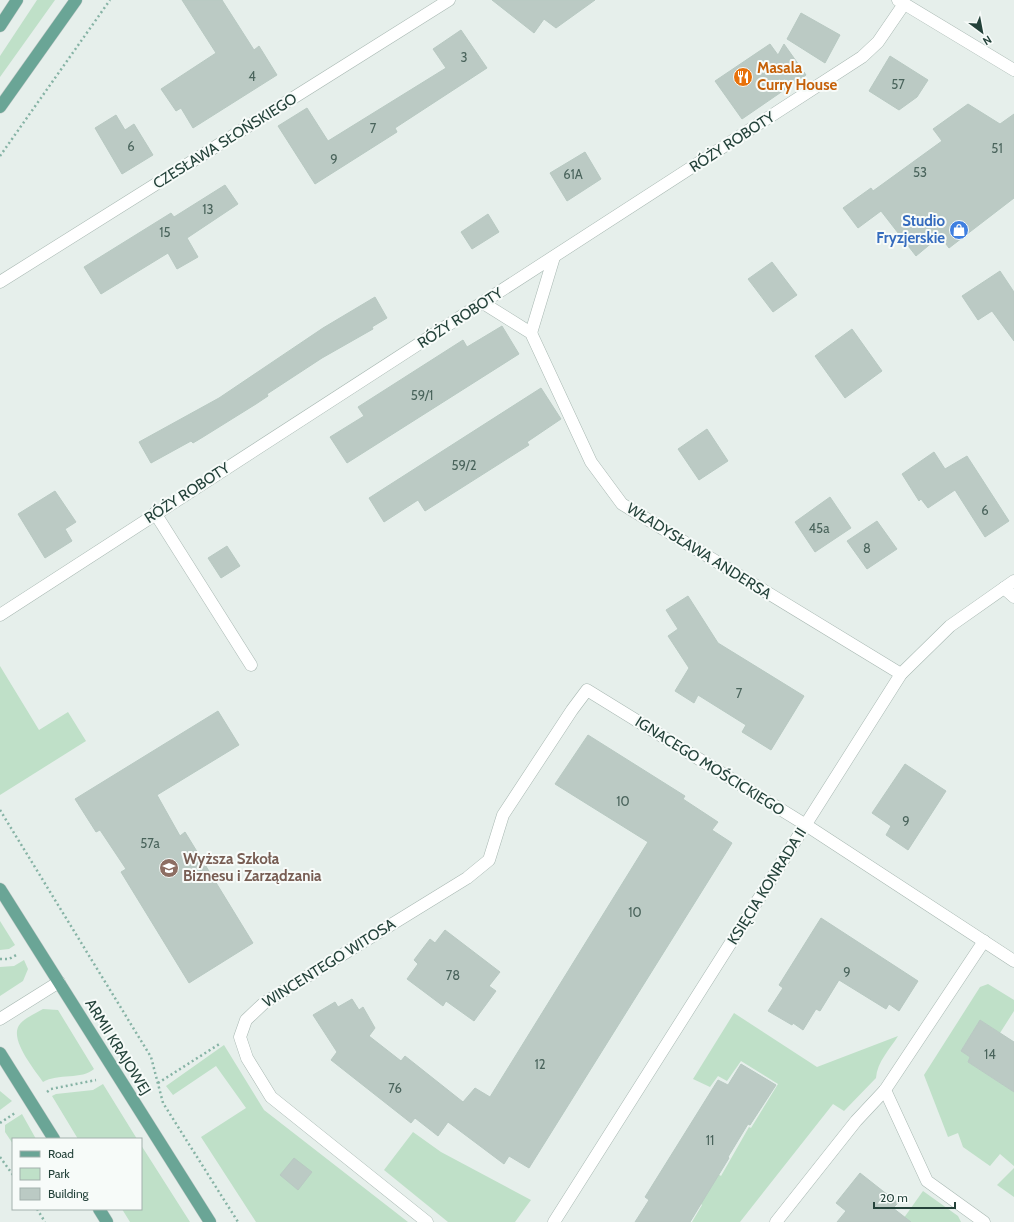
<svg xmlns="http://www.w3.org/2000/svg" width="1014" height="1222" viewBox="0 0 1014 1222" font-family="Cabin,sans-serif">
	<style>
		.green { fill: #bfe0c8 }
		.building { fill: #bbcac4; stroke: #b8c9c2 }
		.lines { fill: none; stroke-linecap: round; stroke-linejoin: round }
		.minor-casing { stroke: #a8b8b2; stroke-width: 13 }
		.major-casing { stroke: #c2cac8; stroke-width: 13 }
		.path { stroke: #86b3a5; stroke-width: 2.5; stroke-dasharray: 2 3; stroke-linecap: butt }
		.minor { stroke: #fff; stroke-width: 12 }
		.major { stroke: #6aa596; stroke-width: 12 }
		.labels { text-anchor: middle; stroke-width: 4; stroke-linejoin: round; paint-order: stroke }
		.number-label { font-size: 13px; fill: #4a645c }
		.food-label { font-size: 15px; font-weight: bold; fill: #c56008; stroke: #f7fbf9; text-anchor: start }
		.street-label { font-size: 15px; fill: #24423a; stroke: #f7fbf9 }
		.shop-label { font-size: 15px; font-weight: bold; fill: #366cbe; stroke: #f7fbf9; text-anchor: end }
		.education-label { font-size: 15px; font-weight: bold; fill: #785e54; stroke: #f7fbf9; text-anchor: start }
	</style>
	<rect width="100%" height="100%" fill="#e6efeb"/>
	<g class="green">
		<polygon points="37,0 55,0 0,77 0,56"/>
		<polygon points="0,666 39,730 68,712 86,741 0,795"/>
		<polygon points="0,921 15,945 9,949 0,950"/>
		<polygon points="24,960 28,969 23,981 0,996 0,967 14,966"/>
		<polygon points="988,984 1014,1000 1014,1011 1000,1033 980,1020 961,1051 970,1057 968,1062 1014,1092 1014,1166 1000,1154 990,1166 963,1147 958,1133 948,1137 924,1075 980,987"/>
		<path d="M43 1009 58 1010 94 1069C82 1080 58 1073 43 1082 34 1069 8 1038 20 1024 25 1018 36 1013 43 1009Z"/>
		<path d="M734 1013 817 1067 898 1036C890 1049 877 1062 876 1078L844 1111 833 1104 740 1222H692L702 1205 700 1203 718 1174 721 1176 749 1127 751 1128 778 1084 741 1061 727 1081 718 1076 710 1087 693 1079Z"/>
		<polygon points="224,1045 264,1110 408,1222 256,1222 201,1137 246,1108 216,1066 173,1095 166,1086"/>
		<polygon points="103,1084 137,1139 78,1139 52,1096 56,1094 93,1090"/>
		<polygon points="0,1091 12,1101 0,1110"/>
		<polygon points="22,1114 36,1139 13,1139 13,1144 5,1132 5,1125"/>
		<polygon points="413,1132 441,1152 531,1200 515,1222 448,1222 384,1170"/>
		<polygon points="141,1145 190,1222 130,1222 122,1209 141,1209"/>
		<polygon points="1014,1168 1014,1197 997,1185"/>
		<polygon points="923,1191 958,1216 961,1222 901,1222"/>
	</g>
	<g class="building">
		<polygon points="182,0 222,0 254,50 259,46 277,75 193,128 181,108 176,111 161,89 216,53"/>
		<polygon points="492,0 595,0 556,28 544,19 534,33"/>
		<polygon points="801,13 840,35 825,63 787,39"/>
		<polygon points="461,30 487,68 395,128 397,132 315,184 278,126 307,108 328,141 446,68 433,49"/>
		<polygon points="770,44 778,55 784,44 806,75 742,119 715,81"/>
		<polygon points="890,56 928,80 917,97 899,110 869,91"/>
		<polygon points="968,104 1000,124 1014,114 1014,198 949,248 940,236 916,256 881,211 858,228 843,208 871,188 873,191 942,141 933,129"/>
		<polygon points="116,115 125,130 134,124 153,155 122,174 95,128"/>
		<polygon points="585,152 601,179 567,201 550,173"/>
		<polygon points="225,185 238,204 187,238 198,257 177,269 168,253 101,294 84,267 171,213 174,217"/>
		<polygon points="488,214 499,232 472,249 461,232"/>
		<polygon points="772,262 797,295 773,312 748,279"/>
		<polygon points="1000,271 1014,292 1014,341 992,311 978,320 962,296"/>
		<polygon points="375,297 387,318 372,327 373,329 322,358 267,394 268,396 256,404 203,437 193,443 191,441 151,463 139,442 219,398 323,328"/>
		<polygon points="502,326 519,354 347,463 330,437 364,416 358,407 463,340 467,347"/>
		<polygon points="852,329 882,371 845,398 815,356"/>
		<polygon points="541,388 561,419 527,442 529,445 425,511 418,500 384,522 369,498"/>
		<polygon points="707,429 728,461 699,480 678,449"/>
		<polygon points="934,452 945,469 967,456 1009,521 985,537 955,490 928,508 921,499 919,501 902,474"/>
		<polygon points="55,491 76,522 65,529 72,541 45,558 18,514"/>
		<polygon points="830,497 851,528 815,552 795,522"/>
		<polygon points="877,521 897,549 867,569 847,541"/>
		<polygon points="227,546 240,566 221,578 208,558"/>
		<polygon points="688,596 718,643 804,696 771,750 742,732 746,725 698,695 694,703 675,691 689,668 668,636 678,629 666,610"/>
		<polygon points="218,711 239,745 157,795 180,836 185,832 253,943 189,983 121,872 126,869 100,830 96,832 75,799"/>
		<polygon points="588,735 685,796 683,799 718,822 712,830 732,843 529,1168 509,1156 504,1164 448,1122 438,1136 415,1118 411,1123 331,1060 337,1052 313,1015 335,1002 338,1007 352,999 359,1010 363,1007 375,1028 369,1036 401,1061 405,1056 463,1102 475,1088 490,1097 648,842 555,784"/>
		<polygon points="905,764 946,791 908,850 886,835 891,826 872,813"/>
		<polygon points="821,918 918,981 899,1011 889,1004 886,1009 839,980 820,1011 816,1009 803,1030 793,1023 792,1025 768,1011 783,988 779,985"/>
		<polygon points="445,930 500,972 489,986 496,991 474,1021 446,1001 443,1006 407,979 418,964 414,960 430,939 435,943"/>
		<polygon points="980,1020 1014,1042 1014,1092 968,1062 970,1057 961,1051"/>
		<polygon points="741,1064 776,1085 750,1125 748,1124 728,1157 729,1158 690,1222 635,1222 649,1200 645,1197 718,1080 728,1085"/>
		<polygon points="294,1158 312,1172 298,1190 280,1175"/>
		<polygon points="860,1173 898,1203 893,1208 911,1222 837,1222 846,1211 836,1203"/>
	</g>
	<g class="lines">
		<defs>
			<g id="minor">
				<polyline points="898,0 1014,70"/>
				<polyline points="0,282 449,0"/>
				<polyline points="483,303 531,333 591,462 622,504 901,674"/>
				<polyline points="531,333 554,257"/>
				<polyline points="155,513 251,665"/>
				<polyline points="1004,588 1014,597"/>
				<polyline points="0,615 862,57 878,42 904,4"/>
				<polyline points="0,1019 59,982"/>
				<polyline points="885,1090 927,1181 984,1222"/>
				<polyline points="427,1222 271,1097 247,1058 240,1037 246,1020 264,1003 467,878 489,860 503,815 572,710 587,690 806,825 1014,961"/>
				<polyline points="554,1222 901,674 950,626 1014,581"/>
				<polyline points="776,1222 856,1121 885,1090 984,941"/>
			</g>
			<g id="major">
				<polyline points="0,26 17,0"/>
				<polyline points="0,107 76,0"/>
				<polyline points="0,889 210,1222"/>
				<polyline points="0,1053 54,1139"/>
				<polyline points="99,1209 107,1222"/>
			</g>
		</defs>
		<use href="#minor" class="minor-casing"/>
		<use href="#major" class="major-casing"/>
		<g class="path">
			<polyline points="0,156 110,0"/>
			<polyline points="0,810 151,1057 163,1103 238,1222"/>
			<polyline points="0,959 9,959 18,954"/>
			<polyline points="158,1083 221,1043"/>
			<polyline points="47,1092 51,1089 96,1080"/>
			<polyline points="0,1123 15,1113"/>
			<polyline points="0,1157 13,1175"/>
			<polyline points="37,1209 45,1222"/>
		</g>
		<use href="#minor" class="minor"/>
		<use href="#major" class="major"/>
	</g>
	<defs>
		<symbol id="restaurant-disc" viewBox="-11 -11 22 22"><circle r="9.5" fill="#e8710a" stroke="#f7fbf9"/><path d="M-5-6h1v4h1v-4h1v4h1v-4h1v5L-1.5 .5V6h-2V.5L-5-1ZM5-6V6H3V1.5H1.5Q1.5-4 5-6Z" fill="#fff"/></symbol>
		<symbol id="shop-disc" viewBox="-11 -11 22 22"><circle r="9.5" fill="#3f7fe0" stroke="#f7fbf9"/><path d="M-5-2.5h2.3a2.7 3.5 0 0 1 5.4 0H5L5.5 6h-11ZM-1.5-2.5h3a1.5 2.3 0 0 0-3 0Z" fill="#fff"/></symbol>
		<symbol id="university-disc" viewBox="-11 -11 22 22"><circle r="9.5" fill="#8d6e63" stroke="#f7fbf9"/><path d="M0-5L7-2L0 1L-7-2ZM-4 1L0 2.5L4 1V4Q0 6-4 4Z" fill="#fff"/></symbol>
	</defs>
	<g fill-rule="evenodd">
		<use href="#restaurant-disc" x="732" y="66" width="22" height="22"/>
		<use href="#shop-disc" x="948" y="219" width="22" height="22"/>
		<use href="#university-disc" x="158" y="857" width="22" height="22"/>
	</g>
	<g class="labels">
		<g class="number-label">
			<text x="464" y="62">3</text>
			<text x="252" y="81">4</text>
			<text x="898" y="89">57</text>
			<text x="373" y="133">7</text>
			<text x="131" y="151">6</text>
			<text x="997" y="153">51</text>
			<text x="334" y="164">9</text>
			<text x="920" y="177">53</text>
			<text x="573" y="179">61A</text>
			<text x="208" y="214">13</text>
			<text x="165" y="237">15</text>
			<text x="422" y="400">59/1</text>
			<text x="464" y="470">59/2</text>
			<text x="985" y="515">6</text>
			<text x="819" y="533">45a</text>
			<text x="867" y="553">8</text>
			<text x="739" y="698">7</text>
			<text x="623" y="806">10</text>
			<text x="906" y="826">9</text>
			<text x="150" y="848">57a</text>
			<text x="635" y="917">10</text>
			<text x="847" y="977">9</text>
			<text x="453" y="980">78</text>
			<text x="990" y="1059">14</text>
			<text x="540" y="1069">12</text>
			<text x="395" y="1093">76</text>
			<text x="710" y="1145">11</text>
		</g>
		<g class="food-label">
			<text x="757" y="73">Masala<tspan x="757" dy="17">Curry House</tspan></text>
		</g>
		<g class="street-label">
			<text transform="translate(225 141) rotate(-32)" y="5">CZESŁAWA SŁOŃSKIEGO</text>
			<text transform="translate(732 142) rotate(-33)" y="5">RÓŻY ROBOTY</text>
			<text transform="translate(460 318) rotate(-33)" y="5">RÓŻY ROBOTY</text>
			<text transform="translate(187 493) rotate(-33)" y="5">RÓŻY ROBOTY</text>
			<text transform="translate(699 551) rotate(32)" y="5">WŁADYSŁAWA ANDERSA</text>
			<text transform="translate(710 766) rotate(32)" y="5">IGNACEGO MOŚCICKIEGO</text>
			<text transform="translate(767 886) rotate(-58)" y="5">KSIĘCIA KONRADA II</text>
			<text transform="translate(329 963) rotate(-32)" y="5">WINCENTEGO WITOSA</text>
			<text transform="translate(118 1047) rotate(58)" y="5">ARMII KRAJOWEJ</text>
		</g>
		<g class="shop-label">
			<text x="945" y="226">Studio<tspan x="945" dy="17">Fryzjerskie</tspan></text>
		</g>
		<g class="education-label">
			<text x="183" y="864">Wyższa Szkoła<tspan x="183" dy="17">Biznesu i Zarządzania</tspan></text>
		</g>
	</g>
	<rect x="12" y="1138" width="130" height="72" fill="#f7fbf9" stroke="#a3b1ad"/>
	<rect x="20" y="1151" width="20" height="6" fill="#6aa596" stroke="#a3b1ad"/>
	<text x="48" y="1158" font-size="12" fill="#24423a">Road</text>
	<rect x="20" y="1168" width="20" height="12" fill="#bfe0c8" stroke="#a3b1ad"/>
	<text x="48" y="1178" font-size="12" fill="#24423a">Park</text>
	<rect x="20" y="1188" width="20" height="12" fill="#bbcac4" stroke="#a3b1ad"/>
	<text x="48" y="1198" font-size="12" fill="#24423a">Building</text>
	<g transform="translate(982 32) rotate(148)" stroke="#f7fbf9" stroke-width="3" paint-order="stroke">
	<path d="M0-3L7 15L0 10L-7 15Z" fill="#24423a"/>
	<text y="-6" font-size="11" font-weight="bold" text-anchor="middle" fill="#24423a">N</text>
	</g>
	<path d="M874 1202v6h81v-6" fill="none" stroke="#24423a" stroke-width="2"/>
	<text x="880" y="1202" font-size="12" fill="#24423a" stroke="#f7fbf9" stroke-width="3" paint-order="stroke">20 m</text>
</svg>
